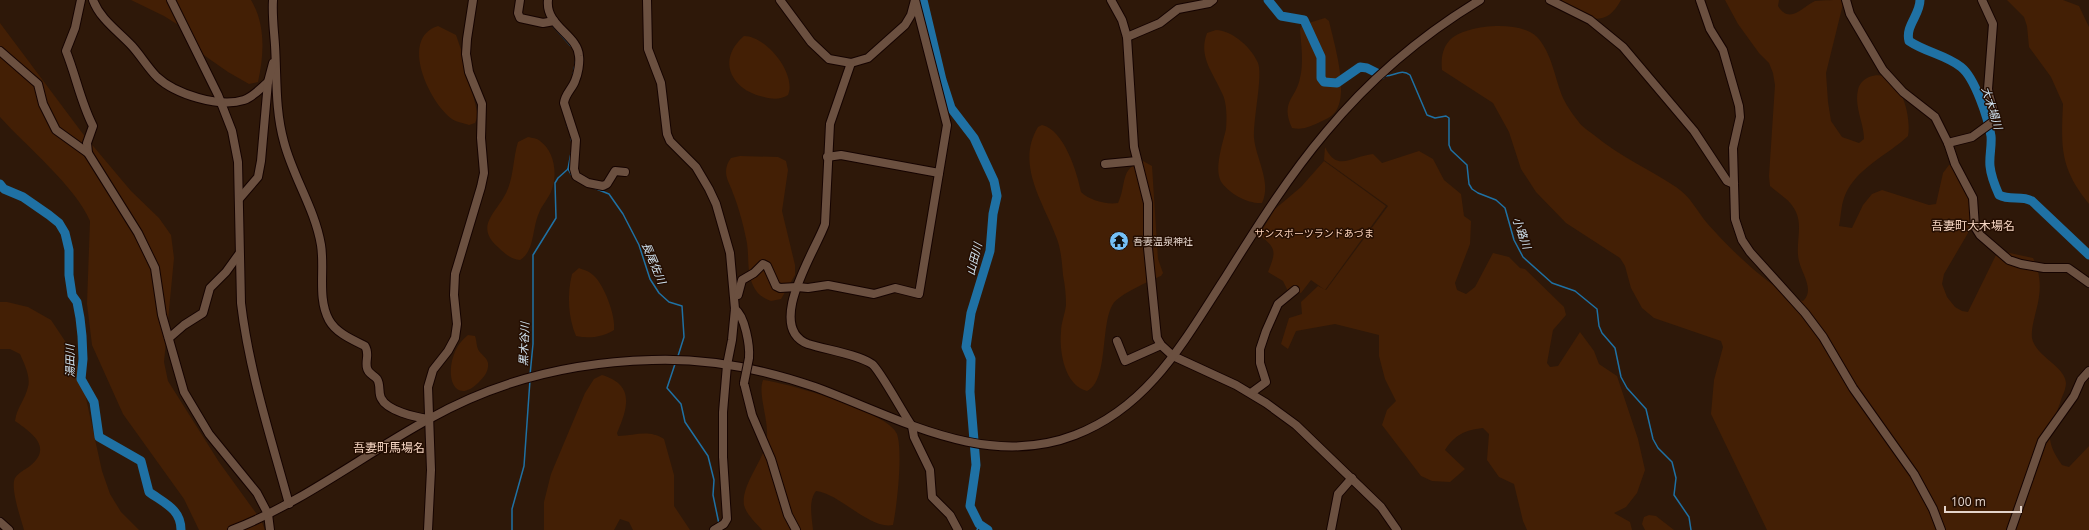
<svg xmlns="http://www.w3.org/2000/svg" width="2089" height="530" viewBox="0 0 2089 530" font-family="'Open Sans','Noto Sans JP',sans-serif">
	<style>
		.green { fill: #431f05 }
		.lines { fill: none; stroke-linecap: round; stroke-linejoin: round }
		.stream { stroke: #1f71a4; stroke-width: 1.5 }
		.river { stroke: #1f71a4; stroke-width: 9 }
		.minor-casing { stroke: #150300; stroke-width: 10 }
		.minor { stroke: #6b5040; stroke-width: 8 }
		.minor-bridge-casing { stroke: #150300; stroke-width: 10; stroke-linecap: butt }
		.minor-bridge { stroke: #6b5040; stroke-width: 8 }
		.labels { text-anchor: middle; stroke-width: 3; stroke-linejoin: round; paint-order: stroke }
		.park-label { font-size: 10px; fill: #fed5bd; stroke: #240e02 }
		.poi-label { font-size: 10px; fill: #e4d4cb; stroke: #240e02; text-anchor: start }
		.water-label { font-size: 11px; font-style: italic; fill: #d2e5f3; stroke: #240e02 }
		.quarter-label { font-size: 12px; fill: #f9d8c5; stroke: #240e02 }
	</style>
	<rect width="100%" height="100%" fill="#2e1809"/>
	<g class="green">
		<path d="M131 0H251C266 25 264 55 258 82L249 84 228 72 198 51 180 26 164 16Z"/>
		<path d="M1562 0H1621C1605 30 1586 18 1562 6Z"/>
		<path d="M1725 0H1779L1778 6C1790 25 1802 7 1815 1 1823 0 1836 0 1844 0L1826 73 1828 102 1831 121 1842 137 1859 143 1864 139C1864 123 1854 107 1858 90 1859 84 1864 79 1869 77 1899 65 1912 115 1908 136 1888 155 1854 169 1844 198 1841 206 1841 217 1839 226L1852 228 1863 205 1872 194 1882 190 1929 205 1936 204 1943 173 1949 165 1956 166 1973 206 1968 233 1944 274 1942 284 1947 297 1955 307 1962 311 1968 312 1996 255 2005 252 2033 258C2042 275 2041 293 2036 311 2034 320 2031 329 2032 338 2036 357 2065 366 2066 383 2066 387 2064 393 2062 397 2053 427 2040 434 2062 465L2069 467 2089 446V530H1767L1711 414 1714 380 1723 347 1721 341 1654 318 1642 308 1631 288 1625 266 1620 258 1566 223 1536 192 1521 169 1509 132 1493 103 1442 70C1441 60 1442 49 1449 41 1464 24 1521 20 1537 37 1552 53 1555 79 1563 98 1567 106 1573 115 1578 121 1582 127 1589 131 1594 135 1619 156 1649 169 1676 187 1691 197 1696 210 1707 223 1727 246 1775 294 1803 301 1815 290 1802 274 1799 261 1795 245 1803 227 1796 212 1791 200 1779 194 1770 186L1769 176 1775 85 1773 73 1769 63 1759 53 1738 24Z"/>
		<path d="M2007 0H2063L2079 6 2089 27V204C2060 168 2061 148 2063 104L2051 77 2029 47 2027 26 2024 17Z"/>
		<path d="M1325 18 1329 21C1334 43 1349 92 1336 111 1332 117 1324 120 1318 123 1308 127 1303 130 1292 128 1280 101 1296 99 1300 78 1304 63 1301 44 1300 29L1302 25Z"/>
		<path d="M0 23 83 134 131 191 159 218 171 235 174 258 164 362 168 381 219 462 261 520 265 530H199L184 499 123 414 92 345 87 304 90 221C76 187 26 146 0 117Z"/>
		<path d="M438 26 456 35 466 64 478 116 475 123 469 125C464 123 456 122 452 119 429 102 399 38 438 26Z"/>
		<path d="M1216 30C1233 31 1251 47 1258 63 1263 76 1253 119 1254 138 1256 159 1272 183 1262 203 1248 204 1230 194 1222 183 1213 170 1223 143 1226 129 1227 119 1227 102 1222 93 1213 72 1198 57 1207 33Z"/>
		<path d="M744 36C767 36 797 75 788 95 780 100 772 99 764 97 731 90 716 60 744 36Z"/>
		<path d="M1042 125C1064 130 1077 172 1081 192 1089 200 1106 205 1118 203 1127 185 1119 168 1143 161L1152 166 1158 259 1163 273 1161 276C1151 280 1118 295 1113 304 1100 324 1109 381 1087 391 1065 386 1059 352 1061 332 1061 323 1065 314 1066 305 1066 295 1065 285 1063 275 1062 263 1061 250 1057 239 1044 203 1015 165 1038 127Z"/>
		<path d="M528 137C532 138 537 138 540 141 555 152 558 175 551 192 548 199 542 205 539 213 532 228 535 251 520 260 511 259 505 254 499 248 473 226 497 213 507 191 514 175 513 158 518 142Z"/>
		<path d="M1325 147C1337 173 1352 156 1373 154L1382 163 1419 151 1433 159 1444 180 1461 194 1464 216 1471 221 1470 244 1455 283 1457 290 1466 294 1475 287 1493 253 1509 257 1520 268 1525 269 1564 307 1566 315 1553 330 1547 363 1550 367 1558 366 1580 332 1594 351 1599 364 1617 376 1638 439 1645 470 1637 493 1626 507 1614 513 1630 522 1632 530H1527L1523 521 1514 484 1499 477 1487 460 1489 434 1483 428C1464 430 1455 435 1445 450L1465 469 1450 482 1432 481 1421 476 1382 425 1387 410 1396 401 1385 379 1379 356V335L1335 324 1296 331 1288 349 1281 344 1289 318 1302 314 1301 302 1318 286 1326 290 1388 206 1324 160Z"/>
		<path d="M740 156 778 157 786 161 788 170 782 211 795 265V275L781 299 771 301C762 298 756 293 752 283 747 270 749 257 747 243 743 222 737 201 728 181 725 173 725 166 731 158Z"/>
		<path d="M1324 161 1386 206 1325 290 1311 280 1301 293 1288 291 1283 281 1268 272C1276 252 1277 248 1259 235L1275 209 1301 187Z"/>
		<path d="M579 268C584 270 589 271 593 275 604 284 616 316 614 330 603 337 589 339 576 336 568 317 567 294 572 274Z"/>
		<path d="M0 302H7L28 307 51 320 65 341 80 371 102 471 110 494 121 512 139 530H24C21 519 10 488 15 478 18 473 26 469 30 466 53 447 32 433 15 421 17 407 25 400 28 387 31 377 24 363 20 354L10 349H0Z"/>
		<path d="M468 335 475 336C477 341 476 346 479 351 482 355 487 358 488 363 489 371 484 377 479 382 448 413 440 356 468 335Z"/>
		<path d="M602 375C635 385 628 407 617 433L618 436C635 436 648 429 664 439L674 475V506L690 530H633L629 522 620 519 614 530H544V502L551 474 585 393 594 379Z"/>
		<path d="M763 380C787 383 889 412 897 434 903 452 897 506 893 525 870 530 839 493 816 491 808 501 812 518 813 530H762C756 523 746 514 744 505 741 486 762 462 766 444 771 423 757 395 763 380Z"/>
		<polygon points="1649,515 1656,516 1674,530 1645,530 1642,524 1644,517"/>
	</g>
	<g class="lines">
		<g class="stream">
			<polyline points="552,25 571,46"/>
			<polyline points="573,76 576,59"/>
			<path d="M1384 76C1394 77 1401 68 1410 75L1427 115 1435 118 1446 116 1449 118V145L1451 150 1467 165 1469 184 1472 189 1478 193 1496 200 1505 208 1514 240 1523 257 1552 283 1575 291 1597 309 1599 326 1602 333 1615 348 1621 377 1627 388 1646 409 1653 439 1658 448 1672 462 1676 478 1674 495 1689 517 1691 530"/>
			<polyline points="561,103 568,128"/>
			<polyline points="571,136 572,144"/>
			<polyline points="568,169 572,176"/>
			<polyline points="568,169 571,153"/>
			<polyline points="594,188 609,194 623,214 639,245 650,279 659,293 669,302 682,306 684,337 678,356"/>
			<polyline points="675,364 667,388 681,404 685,422 708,456 714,480 713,495 719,524"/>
			<polyline points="530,375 533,344 533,255 556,218 555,183 558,178 568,169"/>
			<polyline points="512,530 512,509 524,466 530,380"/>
			<polyline points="977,530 979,524"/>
		</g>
		<g class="river">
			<polyline points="923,0 942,80 951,108 974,138 994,181 997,196 993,214 990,251 971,313 966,347 971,359 970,392 976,465 970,506 979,524 988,530"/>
			<polyline points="1268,0 1281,16 1304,20 1321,57 1321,78 1324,82 1337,83 1360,67 1367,68 1381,75"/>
			<path d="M1920 0C1920 15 1905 26 1909 41 1925 52 1946 55 1961 67 1975 78 1988 118 1991 136 1992 146 1989 156 1990 166 1991 177 1995 186 1999 195 2010 201 2021 195 2032 201L2089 255"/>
			<path d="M0 184 4 189 23 197 49 215 59 223 65 233 69 250V275L72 295 77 302 80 318 82 336 83 359 81 379 94 402 99 437 141 461 149 492C164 503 181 509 181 530"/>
		</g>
		<defs>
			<g id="minor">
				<path d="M81 0 75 28 66 51C76 76 81 103 93 126L87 143 88 153 138 233 155 268 162 315 184 392 209 434 257 493 268 514 270 530"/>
				<path d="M93 0C100 19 118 31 132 46 141 56 148 68 157 77 175 94 219 108 244 100 253 97 261 88 268 82"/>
				<path d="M171 0 218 95 232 131 238 162 241 303C249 371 271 438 289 504"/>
				<path d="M273 0C272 16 274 30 275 45 277 78 275 110 284 142 293 177 315 209 321 245 325 269 317 298 329 320 336 333 353 340 365 346 370 354 365 360 367 368 368 374 374 375 377 379 381 385 378 392 381 398 387 411 415 417 428 419"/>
				<polyline points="520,0 518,13 520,18 543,23 554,21"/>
				<path d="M548 0C545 26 578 35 579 56 580 63 578 74 575 81 572 89 565 94 564 103L576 140 574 169 576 176 588 183 603 186 607 184 615 171 625 172"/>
				<polyline points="647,0 648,49 661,83 667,134 670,141 696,167 709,189 716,204 730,253 735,309 732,340 727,365 723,412 723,457 727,519 724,524 714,530"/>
				<polyline points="780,0 811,42 829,59 851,63 868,58 905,25 911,15 915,0"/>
				<polyline points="1111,0 1122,20 1127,37 1134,147 1148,203 1148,248 1157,338 1161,345 1173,356 1236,385 1266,403 1296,425 1381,507 1397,530"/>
				<polyline points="1550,0 1590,20 1623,47 1694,131 1727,181 1734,184"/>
				<polyline points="1700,0 1710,29 1723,50 1739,106 1740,117 1733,148 1734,184 1735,219 1742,240 1750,252 1805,313 1823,337 1853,388 1914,474 1933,509 1941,530"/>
				<polyline points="1846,0 1850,14 1883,70 1903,92 1935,117 1948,143 1955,164 1973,198 1975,227 1980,235 2009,260 2021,264 2044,268 2068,268 2089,283"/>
				<polyline points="1127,37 1160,23 1178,9 1209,3 1213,0"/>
				<polyline points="0,51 38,84 43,104 56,130 88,153"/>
				<path d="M851 63 830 124 825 224C816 250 764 327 808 344 827 350 857 354 872 364 880 370 904 415 912 426L914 437 930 470 932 497 950 515 958 530"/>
				<path d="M1948 143 1972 137 1994 121C1996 111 1989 99 1988 89L1993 24 1982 0"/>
				<polyline points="827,157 841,155 939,173"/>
				<polyline points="1105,164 1137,161"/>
				<polyline points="240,198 258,177 261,161 268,82 273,63"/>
				<polyline points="738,295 742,280 754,273 763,264 767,266 776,286 780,288 797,287 808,288 828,285 874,294 895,288 919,294 947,125 915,0"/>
				<path d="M735 309C745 316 750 346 749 358"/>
				<polyline points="169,338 184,325 203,313 210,288 226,272 239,254"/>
				<polyline points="1117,341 1125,361 1161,345"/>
				<polyline points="744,383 752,415 771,459 788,515 796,530"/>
				<polyline points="1251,393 1266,382 1260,363 1260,349 1266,331 1278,304 1295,290"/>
				<polyline points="0,522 9,530"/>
				<path d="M232 530C302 503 363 455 429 419 498 380 573 362 652 360 707 358 763 369 815 387 897 417 985 470 1075 435 1148 407 1183 343 1223 281 1255 230 1287 178 1326 132 1369 80 1422 35 1480 0"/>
				<polyline points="428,530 431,470 428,387 433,370 448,351 455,338 457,324 454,295 455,274 481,187 484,173 481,138 482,104 469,72 466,54 467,39 473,0"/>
				<polyline points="1331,530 1338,494 1352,478"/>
				<polyline points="2011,530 2042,441 2074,396 2081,380 2089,371"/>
			</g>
		</defs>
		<use href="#minor" class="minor-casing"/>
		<use href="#minor" class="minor"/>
		<defs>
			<polyline id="minor-bridge" points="744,383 749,358"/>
		</defs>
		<use href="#minor-bridge" class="minor-bridge-casing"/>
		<use href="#minor-bridge" class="minor-bridge"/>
	</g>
	<defs>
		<symbol id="temple-disc" viewBox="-11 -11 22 22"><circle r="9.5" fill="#75c0f6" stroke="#240e02"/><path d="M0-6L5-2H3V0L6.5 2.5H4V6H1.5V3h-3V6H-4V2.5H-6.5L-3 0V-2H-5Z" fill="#111"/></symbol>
	</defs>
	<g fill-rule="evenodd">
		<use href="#temple-disc" x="1108" y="230" width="22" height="22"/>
	</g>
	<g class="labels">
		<g class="park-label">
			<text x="1314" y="237">サンスポーツランドあづま</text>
		</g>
		<g class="poi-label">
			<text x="1133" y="245">吾妻温泉神社</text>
		</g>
		<g class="water-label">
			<text transform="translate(1992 108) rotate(72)" y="4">大木場川</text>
			<text transform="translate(1522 233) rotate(70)" y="4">小路川</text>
			<text transform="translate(974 259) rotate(-76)" y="4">山田川</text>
			<text transform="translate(654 263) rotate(67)" y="4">長尾佐川</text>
			<text transform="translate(524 344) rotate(-88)" y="4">黒木谷川</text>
			<text transform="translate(70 361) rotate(-90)" y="4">湯田川</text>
		</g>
		<g class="quarter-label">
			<text x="1973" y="230">吾妻町大木場名</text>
			<text x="389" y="452">吾妻町馬場名</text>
		</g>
	</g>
	<path d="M1945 506v6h76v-6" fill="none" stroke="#e4d4cb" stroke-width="2"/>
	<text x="1951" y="506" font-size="12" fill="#e4d4cb" stroke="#240e02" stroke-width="3" paint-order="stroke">100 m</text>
</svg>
